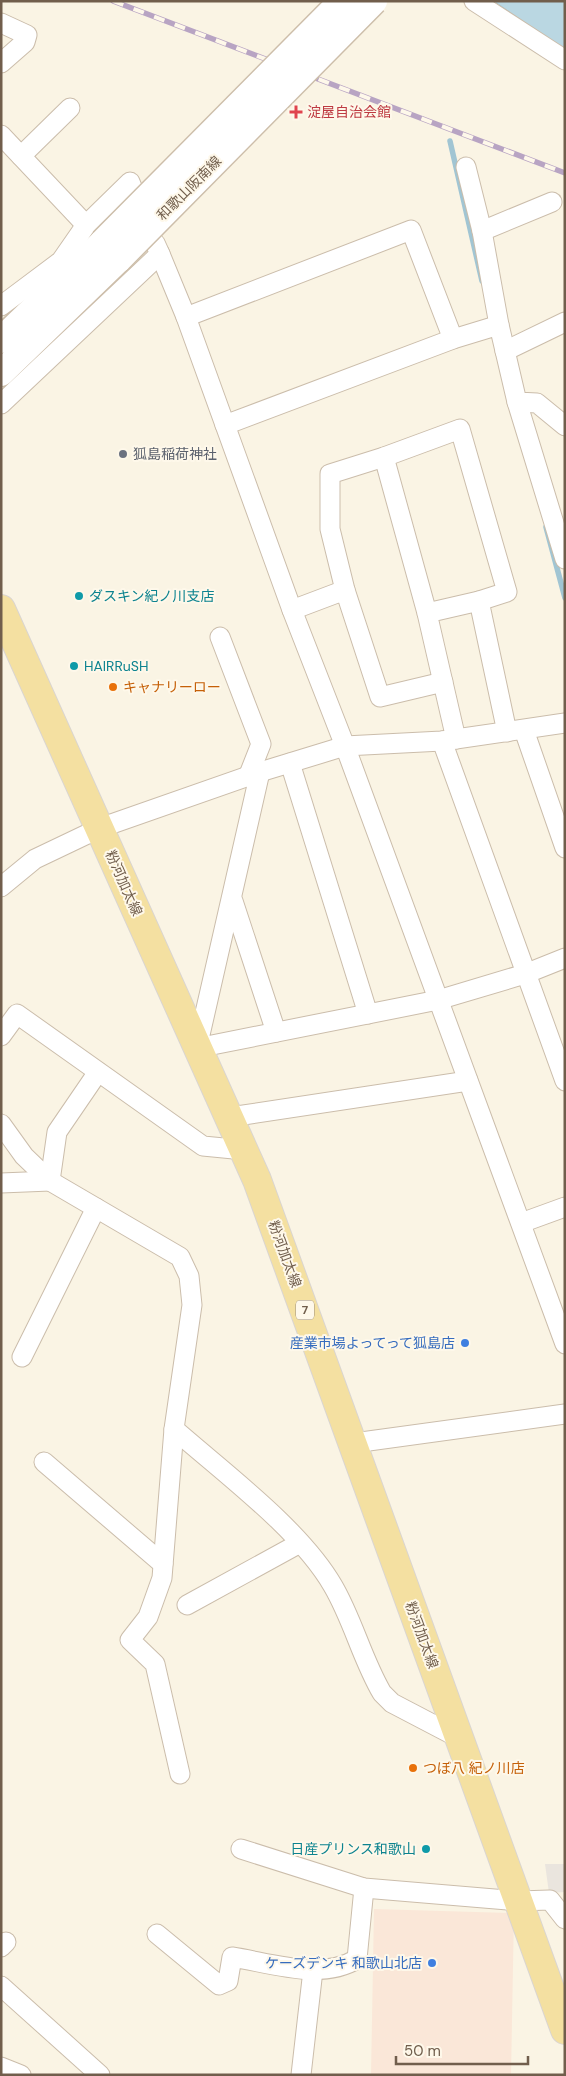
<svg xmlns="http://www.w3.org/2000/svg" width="566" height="2076" viewBox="0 0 566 2076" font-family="'DM Sans','Noto Sans JP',sans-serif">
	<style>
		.commercial { fill: #fae7d8 }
		.industrial { fill: #eae5de }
		.water { fill: #bad7e2; stroke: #a1c5d3 }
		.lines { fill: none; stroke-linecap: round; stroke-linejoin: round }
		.stream { stroke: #a1c5d3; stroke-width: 5.5 }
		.minor-casing { stroke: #cbbdab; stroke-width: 21 }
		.secondary-casing { stroke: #cdbeaa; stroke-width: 29 }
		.primary-casing { stroke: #dad5d0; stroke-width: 30 }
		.minor { stroke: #fff; stroke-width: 19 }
		.secondary { stroke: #fff; stroke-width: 26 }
		.primary { stroke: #f4e0a1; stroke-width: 28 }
		.rail-casing { stroke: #b8a4c3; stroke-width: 5.5 }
		.rail { stroke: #fef8ea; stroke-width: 4; stroke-dasharray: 11; stroke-linecap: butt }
		.secondary-bridge-casing { stroke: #cdbeaa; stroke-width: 29; stroke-linecap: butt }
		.secondary-bridge { stroke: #fff; stroke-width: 26 }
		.health-dot { fill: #e0444e; stroke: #fef8ea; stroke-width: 2 }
		.worship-dot { fill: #6b7280; stroke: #fef8ea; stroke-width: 2 }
		.culture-dot { fill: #0f9aa8; stroke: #fef8ea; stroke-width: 2 }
		.food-dot { fill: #e8710a; stroke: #fef8ea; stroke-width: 2 }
		.shop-dot { fill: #3f7fe0; stroke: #fef8ea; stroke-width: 2 }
		.labels { text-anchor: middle; stroke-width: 4; stroke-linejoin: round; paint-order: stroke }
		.shield { fill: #fef8ea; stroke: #9b8c7b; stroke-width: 1 }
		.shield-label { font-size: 12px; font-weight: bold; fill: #715e4c }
		.health-label { font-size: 14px; fill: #be3a42; stroke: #fef8ea; text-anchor: start }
		.street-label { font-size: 14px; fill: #715e4c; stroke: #fef8ea }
		.worship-label { font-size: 14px; fill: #5b616d; stroke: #fef8ea; text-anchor: start }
		.culture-label { font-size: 14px; fill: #0d838f; stroke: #fef8ea; text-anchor: start }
		.food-label { font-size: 14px; fill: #c56008; stroke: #fef8ea; text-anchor: start }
		.shop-label { font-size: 14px; fill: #366cbe; stroke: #fef8ea; text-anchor: end }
	</style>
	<rect width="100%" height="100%" fill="#faf4e4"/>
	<polygon class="commercial" points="374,1909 514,1913 511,2075 371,2075"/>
	<polygon class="industrial" points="545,1864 565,1864 565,1892 549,1893"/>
	<polygon class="water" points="494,1 565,1 565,51"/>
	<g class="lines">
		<g class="stream">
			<polyline points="450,141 482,281"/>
			<polyline points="546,527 565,598"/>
		</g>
		<defs>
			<g id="minor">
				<polyline points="474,1 565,60"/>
				<polyline points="1,23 27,35 25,42 1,63"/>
				<polyline points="1,135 86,225"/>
				<polyline points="21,156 70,108"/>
				<polyline points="466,167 482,231 499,325"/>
				<polyline points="482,231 552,202"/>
				<polyline points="160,254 186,317 292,610 345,746 565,1344"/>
				<polyline points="1,306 61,261 86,225 130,182 144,216"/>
				<polyline points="186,317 411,230 453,339 225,425"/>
				<polyline points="453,339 499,325 517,402 537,403 565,426"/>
				<polyline points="505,351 565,322"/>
				<polyline points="517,402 565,559"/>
				<polyline points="1,404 160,254 155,243"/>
				<polyline points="384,457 427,613"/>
				<polyline points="345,590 330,529 330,474 384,457 460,429 507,592 479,601 507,732"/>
				<polyline points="292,610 345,590 380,697 443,682"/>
				<polyline points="220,637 261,744 248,777"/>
				<polyline points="524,730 565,848"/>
				<polyline points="456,739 427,613 479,601"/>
				<polyline points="442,741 565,1081"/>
				<polyline points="290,763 368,1014"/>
				<polyline points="260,772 197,1048 438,1000 525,974 565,958"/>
				<polyline points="1,887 35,859 100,828 260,772 345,746 442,741 565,723"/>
				<polyline points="233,901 276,1032"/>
				<polyline points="1,1036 17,1014 203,1146 244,1150"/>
				<polyline points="230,1117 468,1081"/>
				<path d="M1 1124 24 1156 50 1181 180 1257 189 1276 192 1305 174 1429C224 1473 300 1529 333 1586 353 1620 362 1659 382 1693L392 1703 459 1738"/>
				<polyline points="1,1183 50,1181 57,1132 98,1072"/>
				<polyline points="521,1223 565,1207"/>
				<polyline points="22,1357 96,1208"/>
				<polyline points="174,1429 162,1578 148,1617 130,1640 155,1664 180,1774"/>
				<polyline points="354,1443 565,1414"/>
				<polyline points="44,1462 163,1564"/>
				<polyline points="187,1605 300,1543"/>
				<polyline points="241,1849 364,1888 518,1901 550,1900 565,1919"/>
				<path d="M157 1934 219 1985 228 1981 232 1957C271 1963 321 1981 357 1959L364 1888"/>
				<polyline points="1,1947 6,1942"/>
				<polyline points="1,1986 100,2075"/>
				<polyline points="1,2067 21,2075"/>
				<polyline points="301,2075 313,1970"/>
			</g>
			<g id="secondary">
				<polyline points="1,340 103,242"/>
				<polyline points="1,373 119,259"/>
			</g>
			<polyline id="primary" points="1,609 257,1180 565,2030"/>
		</defs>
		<use href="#minor" class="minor-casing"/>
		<use href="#secondary" class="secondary-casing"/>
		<use href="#primary" class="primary-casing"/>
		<use href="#minor" class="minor"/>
		<use href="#secondary" class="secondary"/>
		<use href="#primary" class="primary"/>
		<defs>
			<polyline id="rail" points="113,1 565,173"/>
		</defs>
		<use href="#rail" class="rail-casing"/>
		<use href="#rail" class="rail"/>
		<defs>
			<g id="secondary-bridge">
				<polyline points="103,242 342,1"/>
				<polyline points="119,259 374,1"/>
			</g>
		</defs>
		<use href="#secondary-bridge" class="secondary-bridge-casing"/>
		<use href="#secondary-bridge" class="secondary-bridge"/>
	</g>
	<path class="health-dot" d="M293.5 104.5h5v5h5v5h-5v5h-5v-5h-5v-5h5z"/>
	<circle class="worship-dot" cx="123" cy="454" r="5"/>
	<g class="culture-dot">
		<circle cx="79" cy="596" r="5"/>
		<circle cx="74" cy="666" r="5"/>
		<circle cx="426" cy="1849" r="5"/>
	</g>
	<g class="food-dot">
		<circle cx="113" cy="687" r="5"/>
		<circle cx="413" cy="1768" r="5"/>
	</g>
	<g class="shop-dot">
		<circle cx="465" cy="1343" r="5"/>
		<circle cx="432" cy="1963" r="5"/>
	</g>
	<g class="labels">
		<rect class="shield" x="296" y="1300.5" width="18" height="19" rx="4"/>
		<g class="shield-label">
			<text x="305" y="1314">7</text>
		</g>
		<g class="health-label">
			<text x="307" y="117">淀屋自治会館</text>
		</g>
		<g class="street-label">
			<text transform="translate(189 188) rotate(-45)" y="5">和歌山阪南線</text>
			<text transform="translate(124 883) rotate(66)" y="5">粉河加太線</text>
			<text transform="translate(285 1254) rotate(70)" y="5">粉河加太線</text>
			<text transform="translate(422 1635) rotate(70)" y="5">粉河加太線</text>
		</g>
		<g class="worship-label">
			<text x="133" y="459">狐島稲荷神社</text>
		</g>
		<g class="culture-label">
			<text x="89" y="601">ダスキン紀ノ川支店</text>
			<text x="84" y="671">HAIRRuSH</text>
			<text x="416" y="1854" text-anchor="end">日産プリンス和歌山</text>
		</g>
		<g class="food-label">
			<text x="123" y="692">キャナリーロー</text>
			<text x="423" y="1773">つぼ八 紀ノ川店</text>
		</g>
		<g class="shop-label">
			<text x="455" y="1348">産業市場よってって狐島店</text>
			<text x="422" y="1968">ケーズデンキ 和歌山北店</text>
		</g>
	</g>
	<rect width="566" height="2076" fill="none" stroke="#715e4c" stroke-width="5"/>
	<path d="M396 2056v8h132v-8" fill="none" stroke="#715e4c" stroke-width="2.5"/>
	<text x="404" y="2056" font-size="15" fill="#715e4c" stroke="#fef8ea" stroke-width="4" paint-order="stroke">50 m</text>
</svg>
